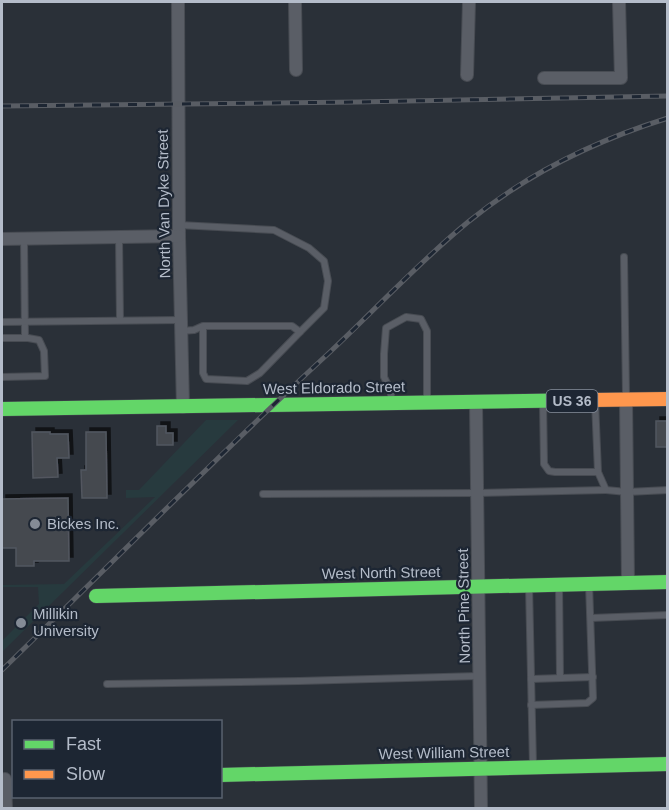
<svg xmlns="http://www.w3.org/2000/svg" width="669" height="810" viewBox="0 0 669 810" font-family="Helvetica,sans-serif">
	<style>
		.green { fill: #273a3e }
		.building { fill: #444950; stroke: #52575f; stroke-width: 1.5; filter: url(#shadow) }
		.lines { fill: none; stroke-linecap: round; stroke-linejoin: round }
		.lane-casing { stroke: #484c53; stroke-width: 8 }
		.street-casing { stroke: #484c53; stroke-width: 14 }
		.fast-casing { stroke: #484c53; stroke-width: 15 }
		.slow-casing { stroke: #484c53; stroke-width: 15 }
		.lane { stroke: #5a5e66; stroke-width: 6 }
		.street { stroke: #5a5e66; stroke-width: 12 }
		.fast { stroke: #63d668; stroke-width: 14 }
		.slow { stroke: #ff974d; stroke-width: 14 }
		.rail-casing { stroke: #595d64; stroke-width: 5 }
		.rail { stroke: #1d2633; stroke-width: 3; stroke-dasharray: 9; stroke-linecap: butt }
		.poi-dot { fill: #848b96; stroke: #1d2633; stroke-width: 2 }
		.labels { text-anchor: middle; stroke-width: 4.5; stroke-linejoin: round; paint-order: stroke }
		.shield { fill: #1d2633; stroke: #878f9c; stroke-width: 1.5 }
		.shield-label { font-size: 14px; font-weight: bold; fill: #b4bcc9 }
		.street-label { font-size: 15px; fill: #b4bcc9; stroke: #1d2633 }
		.poi-label { font-size: 15px; fill: #b4bcc9; stroke: #1d2633; text-anchor: start }
	</style>
	<defs>
		<filter id="shadow"><feDropShadow dx="4" dy="-4" stdDeviation="0" flood-color="#0009"/></filter>
	</defs>
	<rect width="100%" height="100%" fill="#2a3038"/>
	<polygon class="green" points="206,420 238,420 2,652 2,641 39,604 38,587 2,587 2,585 64,584 155,497 126,498 126,490 139,490"/>
	<g class="building">
		<rect x="656" y="421" width="12" height="26"/>
		<polygon points="157,426 166,426 166,433 173,433 173,445 157,445"/>
		<polygon points="32,432 50,432 50,434 68,434 69,458 57,458 58,477 33,478"/>
		<polygon points="86,432 106,432 107,498 82,498 81,470 86,470"/>
		<polygon points="68,498 69,561 34,561 34,566 16,566 16,548 2,548 2,499"/>
	</g>
	<g class="lines">
		<defs>
			<g id="lane">
				<polyline points="179,225 274,230 309,248 324,261 328,281 324,308 300,332"/>
				<polyline points="24,238 25,338"/>
				<polyline points="119,238 120,320"/>
				<polyline points="624,257 626,396"/>
				<polyline points="2,322 181,320"/>
				<polyline points="181,331 194,330 203,326 292,326 300,332 260,373 247,381 206,379 203,373 203,326"/>
				<polyline points="2,338 28,338 39,340 44,351 45,376 2,377"/>
				<polyline points="595,401 598,472"/>
				<polyline points="391,402 391,391 384,377 384,354 386,328 406,317 421,319 427,331 427,400"/>
				<polyline points="543,402 544,464 549,471 555,472 598,472 606,490 627,492 668,490"/>
				<polyline points="263,494 477,493 606,490"/>
				<polyline points="559,585 560,678"/>
				<polyline points="529,586 533,765"/>
				<polyline points="591,618 668,615"/>
				<polyline points="531,679 593,677"/>
				<polyline points="107,684 299,681 479,676"/>
				<polyline points="531,705 587,703 593,698 589,584"/>
			</g>
			<g id="street">
				<polyline points="178,2 179,236 183,407"/>
				<polyline points="295,2 296,70"/>
				<polyline points="467,75 469,2"/>
				<polyline points="544,78 621,78 619,2"/>
				<polyline points="2,239 179,236"/>
				<polyline points="626,400 628,583"/>
				<polyline points="476,403 481,808"/>
				<polyline points="5,779 6,808"/>
			</g>
			<g id="fast">
				<polyline points="2,409 590,400"/>
				<polyline points="96,596 668,582"/>
				<polyline points="220,775 668,764"/>
			</g>
			<polyline id="slow" points="590,400 668,399"/>
		</defs>
		<use href="#lane" class="lane-casing"/>
		<use href="#street" class="street-casing"/>
		<use href="#fast" class="fast-casing"/>
		<use href="#slow" class="slow-casing"/>
		<use href="#lane" class="lane"/>
		<use href="#street" class="street"/>
		<use href="#fast" class="fast"/>
		<use href="#slow" class="slow"/>
		<defs>
			<g id="rail">
				<polyline points="2,106 357,102 668,96"/>
				<path d="M2 670C111 564 218 455 330 352 376 309 419 262 468 222 528 173 594 141 668 118"/>
			</g>
		</defs>
		<use href="#rail" class="rail-casing"/>
		<use href="#rail" class="rail"/>
	</g>
	<g class="poi-dot">
		<circle cx="35" cy="524" r="6"/>
		<circle cx="21" cy="623" r="6"/>
	</g>
	<g class="labels">
		<rect class="shield" x="546.5" y="390" width="51" height="22" rx="4.5"/>
		<g class="shield-label">
			<text x="572" y="406">US 36</text>
		</g>
		<g class="street-label">
			<text transform="translate(164 204) rotate(-91)" y="5">North Van Dyke Street</text>
			<text transform="translate(334 388) rotate(-1)" y="5">West Eldorado Street</text>
			<text transform="translate(381 573) rotate(-1)" y="5">West North Street</text>
			<text transform="translate(464 606) rotate(-91)" y="5">North Pine Street</text>
			<text transform="translate(444 753) rotate(-1)" y="5">West William Street</text>
		</g>
		<g class="poi-label">
			<text x="47" y="529">Bickes Inc.</text>
			<text x="33" y="619">Millikin<tspan x="33" dy="17">University</tspan></text>
		</g>
	</g>
	<rect width="669" height="810" fill="none" stroke="#b4bcc9" stroke-width="6"/>
	<rect x="12" y="720" width="210" height="78" fill="#1d2633" stroke="#59626f" stroke-width="1.5"/>
	<rect x="24" y="740" width="30" height="9" fill="#63d668" stroke="#59626f" stroke-width="1.5"/>
	<text x="66" y="750" font-size="18" fill="#b4bcc9">Fast</text>
	<rect x="24" y="770" width="30" height="9" fill="#ff974d" stroke="#59626f" stroke-width="1.5"/>
	<text x="66" y="780" font-size="18" fill="#b4bcc9">Slow</text>
</svg>
